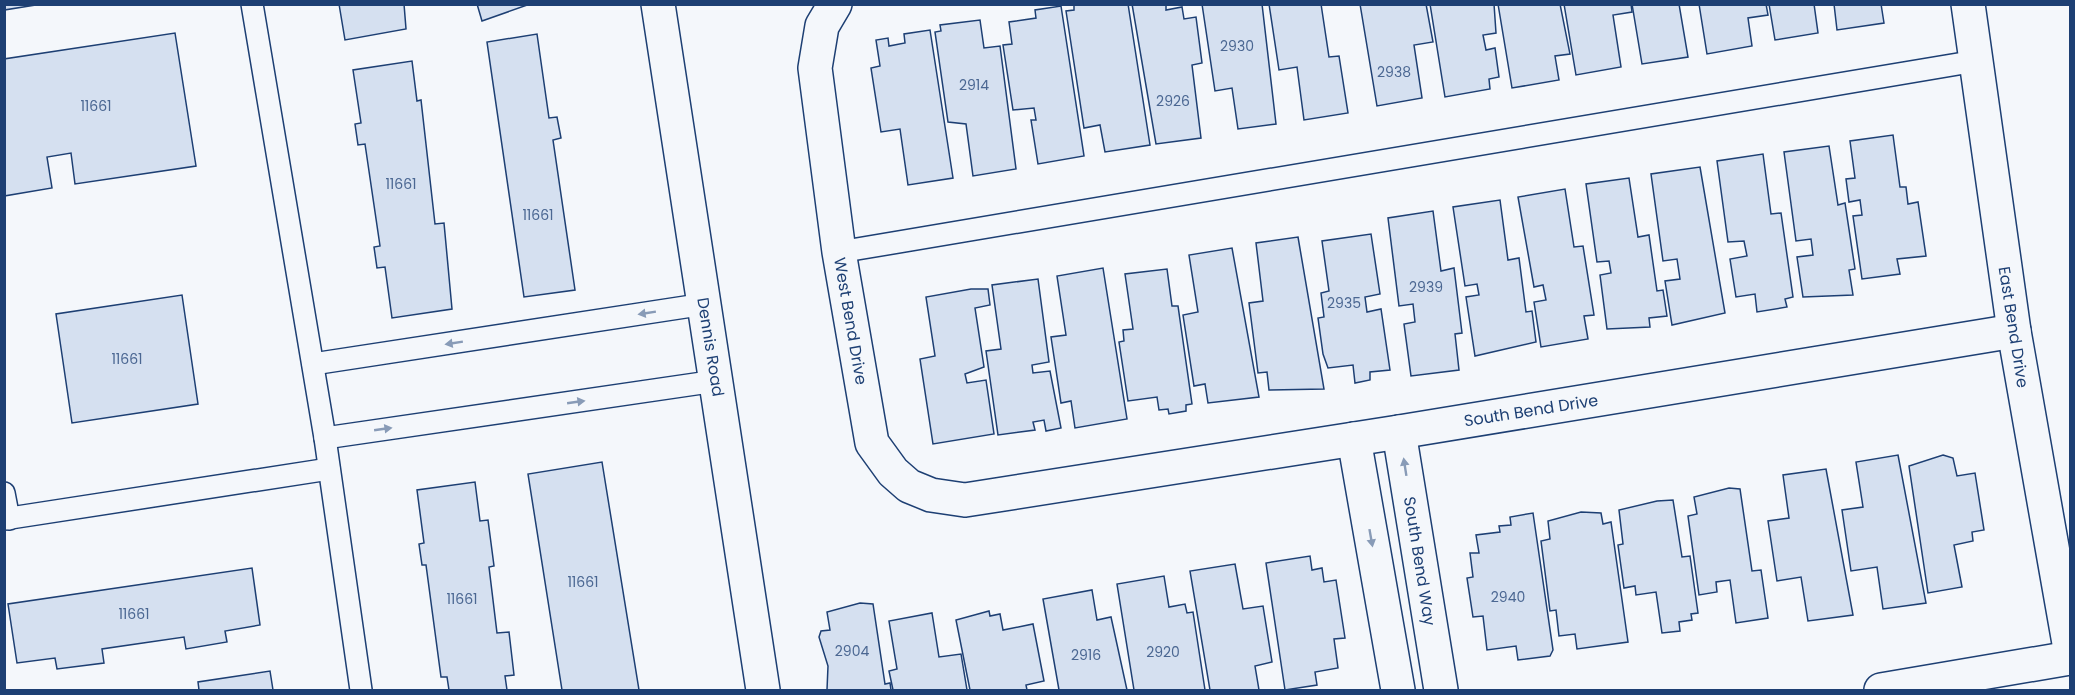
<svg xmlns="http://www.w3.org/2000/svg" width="2075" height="695" viewBox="0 0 2075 695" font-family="Poppins,sans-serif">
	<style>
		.building { fill: #d5e0f0; stroke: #1d3f73; stroke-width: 1.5 }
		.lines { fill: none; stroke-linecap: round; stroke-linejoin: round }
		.lane-casing { stroke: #1d3f73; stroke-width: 24 }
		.street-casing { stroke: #1d3f73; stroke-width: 36 }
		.secondary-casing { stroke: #1d3f73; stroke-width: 36 }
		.lane { stroke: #f4f7fb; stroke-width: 21 }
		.street { stroke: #f4f7fb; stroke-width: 33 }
		.secondary { stroke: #f4f7fb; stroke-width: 33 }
		.oneway { fill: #889bb7 }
		.labels { text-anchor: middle; stroke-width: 4.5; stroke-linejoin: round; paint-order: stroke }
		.number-label { font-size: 14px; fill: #4b6792 }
		.street-label { font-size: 16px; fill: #1d3f73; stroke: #f4f7fb }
	</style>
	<rect width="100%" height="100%" fill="#f4f7fb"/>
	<g class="building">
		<polygon points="4,4 42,4 4,10"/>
		<polygon points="339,4 404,4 406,29 345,40"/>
		<polygon points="477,4 530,4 482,21"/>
		<polygon points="1074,4 1128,4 1150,145 1105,152 1100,125 1084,128 1066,11 1074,10"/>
		<polygon points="1132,4 1166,4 1166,10 1182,7 1184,19 1196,17 1202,63 1192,65 1201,138 1156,144"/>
		<polygon points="1202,4 1262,4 1276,124 1238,129 1232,88 1215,91"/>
		<polygon points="1269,4 1321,4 1329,57 1339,56 1348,113 1304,120 1297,67 1279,70"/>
		<polygon points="1360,4 1426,4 1433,42 1414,45 1422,98 1377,106"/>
		<polygon points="1430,4 1494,4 1496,33 1483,35 1486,50 1495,48 1499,77 1489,79 1490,89 1445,97"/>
		<polygon points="1498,4 1560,4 1570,54 1555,56 1559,80 1512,88"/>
		<polygon points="1564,4 1631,4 1632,12 1613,15 1621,67 1576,75"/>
		<polygon points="1632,4 1679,4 1688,57 1642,64"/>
		<polygon points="1699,4 1766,4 1768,15 1748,18 1752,46 1707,54"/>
		<polygon points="1769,4 1814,4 1818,33 1775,40"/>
		<polygon points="1834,4 1881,4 1884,23 1837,30"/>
		<polygon points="1061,6 1084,156 1038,164 1031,120 1036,120 1034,108 1013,110 1003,45 1012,44 1009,22 1036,18 1035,10"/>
		<polygon points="980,20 984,48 1000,46 1016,169 973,176 966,124 948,122 935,32 941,31 940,25"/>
		<polygon points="930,30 953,178 908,185 900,129 881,132 871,68 880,66 876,40 888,38 889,46 905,43 904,34"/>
		<polygon points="175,33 196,166 75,184 71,153 47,157 52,188 4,196 4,59"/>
		<polygon points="537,34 549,118 557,117 561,138 553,140 575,290 524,297 487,42"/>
		<polygon points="412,61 417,101 421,100 435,224 444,223 452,309 392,318 385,267 377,268 374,247 380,246 365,144 358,145 355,124 361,123 353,70"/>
		<polygon points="1893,135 1900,187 1906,187 1908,204 1918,202 1926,256 1897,259 1900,274 1862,279 1853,216 1862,215 1860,200 1849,202 1846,179 1855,178 1850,141"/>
		<polygon points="1829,146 1838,205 1845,203 1855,269 1849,270 1853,295 1803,297 1797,257 1813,255 1811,239 1796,241 1784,152"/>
		<polygon points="1763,154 1771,214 1781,213 1793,297 1785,299 1787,307 1757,312 1755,294 1736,297 1730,259 1747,256 1744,241 1728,242 1717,161"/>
		<polygon points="1700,167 1725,313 1672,325 1665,281 1680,279 1677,259 1663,261 1651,174"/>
		<polygon points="1629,178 1638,237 1649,235 1657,291 1663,290 1667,316 1649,318 1650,327 1607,329 1600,275 1611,273 1609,261 1597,262 1586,184"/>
		<polygon points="1565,189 1574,247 1583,246 1594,315 1584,316 1588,339 1541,347 1534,302 1546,300 1543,285 1534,287 1518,197"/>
		<polygon points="1500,200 1508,260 1519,258 1526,312 1532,311 1536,342 1475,356 1466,297 1479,295 1477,284 1465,286 1453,207"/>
		<polygon points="1433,211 1441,271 1454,268 1462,333 1455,334 1459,370 1411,376 1404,324 1415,322 1413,304 1399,306 1388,218"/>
		<polygon points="1371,234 1380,294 1365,297 1367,312 1381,309 1390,370 1370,372 1370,380 1355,383 1353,365 1328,368 1323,354 1318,318 1324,317 1321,293 1329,291 1322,241"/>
		<polygon points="1298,237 1324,389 1269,390 1267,372 1258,373 1249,303 1263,301 1256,243"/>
		<polygon points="1232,248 1259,397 1208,403 1205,384 1194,386 1183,315 1198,312 1189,255"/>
		<polygon points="1103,268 1127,419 1075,428 1071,401 1061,403 1051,337 1066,335 1057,276"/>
		<polygon points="1167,269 1172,306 1178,306 1192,404 1186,405 1186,411 1169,414 1168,409 1159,410 1157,397 1128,401 1119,342 1124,341 1123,330 1133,329 1125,274"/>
		<polygon points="1038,279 1049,362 1032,365 1033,373 1050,371 1061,428 1046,431 1044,420 1033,422 1035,430 998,435 986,351 1001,349 992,285"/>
		<polygon points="971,289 988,289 990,305 975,308 984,367 965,374 967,383 986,380 994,434 933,444 920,359 935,356 926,297"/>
		<polygon points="182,295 198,404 72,423 56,314"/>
		<polygon points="1898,455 1926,603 1883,609 1877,567 1851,571 1842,510 1863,507 1856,462"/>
		<polygon points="1943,455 1953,458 1957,476 1975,473 1984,530 1972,532 1973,541 1954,545 1962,587 1928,593 1909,466"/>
		<polygon points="602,462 639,690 562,690 528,474"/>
		<polygon points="1826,469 1853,615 1808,621 1801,577 1777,581 1768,521 1789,518 1783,475"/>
		<polygon points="475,482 480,521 488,520 494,566 489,567 497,633 509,632 514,675 505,676 507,690 449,690 447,677 441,677 426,565 422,565 419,544 424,543 417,490"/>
		<polygon points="1729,488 1740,489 1752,571 1761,570 1768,618 1736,623 1730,580 1716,582 1717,592 1699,595 1688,516 1697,514 1694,497"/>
		<polygon points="1673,500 1682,557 1690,556 1698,613 1691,614 1692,620 1679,622 1680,631 1662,633 1656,592 1636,595 1635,586 1624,588 1618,545 1623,544 1619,510 1657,501"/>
		<polygon points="1581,512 1601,513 1603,524 1611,522 1628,642 1577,649 1575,634 1559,636 1556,610 1550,611 1541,541 1550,539 1548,521"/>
		<polygon points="1533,513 1553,650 1550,656 1518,660 1516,646 1487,650 1483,616 1473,617 1467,578 1473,577 1470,553 1479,553 1476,535 1500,532 1499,526 1511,525 1510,517"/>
		<polygon points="1310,556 1312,570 1322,568 1324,582 1336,580 1345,638 1334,639 1338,668 1315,672 1317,685 1285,690 1266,563"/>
		<polygon points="1235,564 1243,609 1263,606 1272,662 1255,666 1259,690 1210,690 1190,571"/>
		<polygon points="252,568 260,625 225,631 227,642 186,649 184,637 102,649 104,663 57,669 55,658 17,663 8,604"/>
		<polygon points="1164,576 1169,607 1185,604 1187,613 1193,612 1205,690 1134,690 1117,584"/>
		<polygon points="1092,590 1097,620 1111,617 1127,690 1059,690 1043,599"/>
		<polygon points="860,603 873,604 885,684 890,683 891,690 827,690 828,666 819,637 821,631 830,630 827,612"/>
		<polygon points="989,611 990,616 1000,614 1003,630 1033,624 1044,681 1026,685 1027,690 970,690 956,620"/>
		<polygon points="932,613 939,657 961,654 967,690 893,690 889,671 897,669 889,621"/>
		<polygon points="270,671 273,690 199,690 198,682"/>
	</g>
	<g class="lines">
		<defs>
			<g id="lane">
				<polyline points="252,4 325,438 361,690"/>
				<polyline points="839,252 1976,61"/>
				<polyline points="313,364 705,304"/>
				<polyline points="325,438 716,381"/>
				<polyline points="4,493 9,519"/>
				<polyline points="4,519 329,469"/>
			</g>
			<g id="street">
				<polyline points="835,4 822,26 815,68 839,252 872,443 893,472 909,486 931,495 965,500 1399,432 2014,331"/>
				<polyline points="1968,4 2014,331 2070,649"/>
				<polyline points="1399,432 1441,690"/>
				<polyline points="1354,439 1398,690"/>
				<polyline points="1881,690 2070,658"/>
			</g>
			<polyline id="secondary" points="658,4 763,690"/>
		</defs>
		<use href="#lane" class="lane-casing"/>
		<use href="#street" class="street-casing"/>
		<use href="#secondary" class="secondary-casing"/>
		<use href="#lane" class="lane"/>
		<use href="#street" class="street"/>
		<use href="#secondary" class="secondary"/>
	</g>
	<defs><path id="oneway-solid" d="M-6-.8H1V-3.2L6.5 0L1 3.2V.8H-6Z" transform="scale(1.5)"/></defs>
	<g class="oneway">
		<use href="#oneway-solid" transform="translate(647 313) rotate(171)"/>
		<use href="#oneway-solid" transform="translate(454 343) rotate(171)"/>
		<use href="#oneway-solid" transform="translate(576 402) rotate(-8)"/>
		<use href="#oneway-solid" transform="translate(383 429) rotate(-8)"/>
		<use href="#oneway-solid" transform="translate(1405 467) rotate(-99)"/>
		<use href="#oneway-solid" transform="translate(1371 538) rotate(80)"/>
	</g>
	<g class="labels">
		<g class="number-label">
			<text x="1237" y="51">2930</text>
			<text x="1394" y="77">2938</text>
			<text x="974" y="90">2914</text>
			<text x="1173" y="106">2926</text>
			<text x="96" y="111">11661</text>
			<text x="401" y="189">11661</text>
			<text x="538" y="220">11661</text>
			<text x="1426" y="292">2939</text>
			<text x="1344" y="308">2935</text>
			<text x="127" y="364">11661</text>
			<text x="583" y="587">11661</text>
			<text x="1508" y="602">2940</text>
			<text x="462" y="604">11661</text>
			<text x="134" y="619">11661</text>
			<text x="852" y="656">2904</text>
			<text x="1163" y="657">2920</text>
			<text x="1086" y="660">2916</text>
		</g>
		<g class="street-label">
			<text transform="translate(851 321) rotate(80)" y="6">West Bend Drive</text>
			<text transform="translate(2014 327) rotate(81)" y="6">East Bend Drive</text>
			<text transform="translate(711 347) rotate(81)" y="6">Dennis Road</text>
			<text transform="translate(1531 410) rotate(-9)" y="6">South Bend Drive</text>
			<text transform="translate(1420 561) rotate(81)" y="6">South Bend Way</text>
		</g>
	</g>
	<rect width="2075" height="695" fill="none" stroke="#1d3f73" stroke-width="12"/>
</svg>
